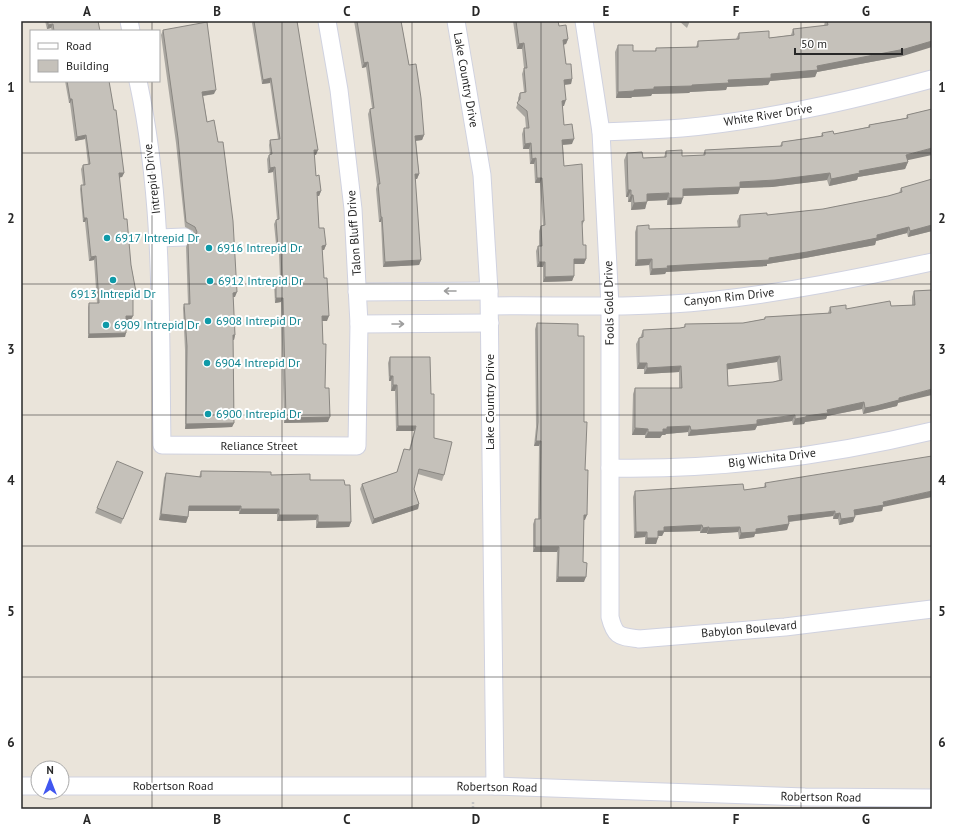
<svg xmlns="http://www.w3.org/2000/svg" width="953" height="830" viewBox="0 0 953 830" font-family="'PT Sans',sans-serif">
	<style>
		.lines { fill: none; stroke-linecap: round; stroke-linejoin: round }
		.minor-casing { stroke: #d0d2e0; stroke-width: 19 }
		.path { stroke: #c3c3c3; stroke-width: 2.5; stroke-dasharray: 3 2; stroke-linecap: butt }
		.minor { stroke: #fff; stroke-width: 17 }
		.wall { fill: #a9a6a0; fill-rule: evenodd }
		.shaded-wall { fill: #8a8782 }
		.building { fill: #c5c1ba; stroke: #8a8782; fill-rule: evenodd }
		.oneway { stroke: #9e9e9e }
		.grid { fill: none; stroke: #282828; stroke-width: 1; stroke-opacity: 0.55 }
		.culture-dot { fill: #0f9aa8; stroke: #fff; stroke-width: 1.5 }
		.labels { text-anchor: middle; stroke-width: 4; stroke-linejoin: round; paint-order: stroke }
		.street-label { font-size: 12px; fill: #282828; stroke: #fff }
		.culture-label { font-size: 12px; fill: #0d838f; stroke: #fff; text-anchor: start }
		.neatline { fill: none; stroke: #282828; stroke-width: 1.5 }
		.grid-label { font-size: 13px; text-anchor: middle; font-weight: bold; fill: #282828 }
	</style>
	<rect width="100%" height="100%" fill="#eae4da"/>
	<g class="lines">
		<defs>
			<g id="minor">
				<polyline points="129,21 131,31"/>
				<polyline points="456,21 482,175 489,291 495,786"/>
				<path d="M584 21 601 132 610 306V617C615 637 619 636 639 639L785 627 932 609"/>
				<path d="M138 81C164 201 160 323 162 445L357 446 359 324 353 209 339 90 327 21"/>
				<path d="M601 132C628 131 655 130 682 128 767 120 850 101 932 79"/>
				<polyline points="158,238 185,237"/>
				<polyline points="357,292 489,291"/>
				<path d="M490 306C562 305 636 309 708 301 784 293 858 278 932 262"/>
				<polyline points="359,324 490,323"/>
				<path d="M610 468C717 470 828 456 932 431"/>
				<polyline points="21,786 38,786"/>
				<polyline points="62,786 495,786 805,797 932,798"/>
			</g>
		</defs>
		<use href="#minor" class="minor-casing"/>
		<polyline class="path" points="473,809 473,802"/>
		<use href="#minor" class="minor"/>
	</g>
	<g class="wall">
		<polygon points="45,21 98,21 100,31 52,31 51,28 47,29"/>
		<polygon points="253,21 297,21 316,155 314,155 316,176 321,191 319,196 317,196 319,228 326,245 324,250 322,250 324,278 327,321 322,321 325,388 328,422 284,423 281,302 275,303 274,284 276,279 280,279 279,254 277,254 274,224 276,220 277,219 273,172 268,173 267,159 269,155 270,155 269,145 270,140 278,139 270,83 262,84 252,23"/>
		<polygon points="354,21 401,21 409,65 424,135 422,140 416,141 419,174 417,179 415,179 421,260 419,265 383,267 381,222 379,222 376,189 377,185 368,114 370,109 372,108 366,67 362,68"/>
		<polygon points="513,21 558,21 559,26 568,39 566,44 563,45 566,64 572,79 571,84 564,85 564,106 562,106 564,125 572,144 563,145 564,166 584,221 582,226 583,245 586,259 584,264 574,264 574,276 572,281 543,282 543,267 537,267 536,251 538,246 539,246 539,231 541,226 543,226 540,183 535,183 534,164 530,164 529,149 523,149 522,134 524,128 526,128 525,117 516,108 518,102 518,98 520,93 524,92 522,74 524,68 522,49 517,49"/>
		<polygon points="679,21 689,21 689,23 687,28"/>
		<polygon points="825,21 932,21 903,56 817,72 815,77 770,81 768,85 727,87 726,90 690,92 689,93 652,94 651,96 632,97 631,98 616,98 615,52 618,45 633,51 655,51 656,48 696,47 698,41 736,39 739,33 769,38 791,35 793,29 824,26"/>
		<polygon points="163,30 214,94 203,96 235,297 233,297 235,335 234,340 233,340 234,423 232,427 185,429 185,350 183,308 184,304 188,304 186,247 188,242 195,237 193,231 185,227 176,143 161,35"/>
		<polygon points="65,81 109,81 124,173 122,177 119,177 124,219 131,265 136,292 134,296 133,296 131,320 126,320 125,337 88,338 88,307 89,303 97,303 94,260 89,261 85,222 83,222 80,189 81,185 83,185 81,169 83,165 88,164 85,139 75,141 70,103 69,103"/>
		<polygon points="932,109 907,161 908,162 905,169 858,177 857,180 829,186 827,180 772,187 740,188 738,194 683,196 681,204 667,205 667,200 647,201 645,209 631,210 631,202 628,202 628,197 626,197 624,160 627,153 643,158 664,157 666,151 682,156 703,155 705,150 780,146 782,142 821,136 822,133 834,134 868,127 869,125 906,118 907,115"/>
		<polygon points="932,179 932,231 908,237 907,233 876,241 875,245 805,258 767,264 767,266 666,272 665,274 650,275 649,265 635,266 635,232 637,226 649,229 738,227 737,221 740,215 767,215 823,209 888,196 899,193 901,188"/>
		<path d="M932 290 897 406 863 414 862 409 827 416 826 419 805 422 804 424 793 425 792 421 757 426 755 430 688 436V432L666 434 665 435H662L660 438H645V435H632L633 394 635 388H679V372L644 374V369H637L636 344 639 338H640L643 330 680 328 684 327 685 324 743 323 764 319 765 317 828 313 830 307 846 309 912 305V297L914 291ZM777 362 779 380 773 382 728 386 727 369Z"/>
		<polygon points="537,323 578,336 584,422 585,470 585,520 583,520 583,562 584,582 556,582 557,552 533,552 533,524 535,519 538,519 539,446 534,446 536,427 535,329"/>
		<polygon points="390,357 431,394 434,438 444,475 442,481 418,474 414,489 419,504 418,509 372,524 360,489 362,484 397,472 404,449 409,450 414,431 396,431 395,391 391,391 391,381 389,381 388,363"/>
		<polygon points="201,471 271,475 345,485 351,522 349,527 316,528 316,520 277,521 277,514 239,514 239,511 188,511 188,517 186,523 159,520 164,478 166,473 199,477"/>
		<polygon points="143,472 121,524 95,513 97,508"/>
		<polygon points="765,483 883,507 882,511 855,515 853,522 839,525 838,519 833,519 833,516 789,522 789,524 787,530 755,534 754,537 739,539 738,532 707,534 707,533 700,533 700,531 664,532 662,536 658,536 656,544 645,544 645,537 634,538 633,497 635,491 744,490 764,487"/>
	</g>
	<g class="shaded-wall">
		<polygon points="53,24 51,28 47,29 48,25"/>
		<polygon points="568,39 566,44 561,45 563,40"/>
		<polygon points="932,41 932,47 903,56 817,72 815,77 770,81 768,85 727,87 726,90 690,92 689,93 652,94 651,96 632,97 631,98 616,98 618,92 654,87 692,85 771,74 817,66"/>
		<polygon points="524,43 522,49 517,49 519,44"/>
		<polygon points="368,62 366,67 362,68 364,63"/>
		<polygon points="271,78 270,83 262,84 263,80"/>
		<polygon points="572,79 571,84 562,85 564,80"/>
		<polygon points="216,90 214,94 201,96 202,92"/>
		<polygon points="70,99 72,99 70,103 69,103"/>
		<polygon points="566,100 564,106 560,106 562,101"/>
		<polygon points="86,135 85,139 75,141 77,137"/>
		<polygon points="424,135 422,140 413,141 415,136"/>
		<polygon points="574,139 572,144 560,145 562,140"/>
		<polygon points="531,143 529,149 523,149 525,144"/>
		<polygon points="932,148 932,155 904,161 906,155"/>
		<polygon points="314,150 318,150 316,155 312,155"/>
		<polygon points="536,158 534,164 530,164 532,159"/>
		<polygon points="908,162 905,169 858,177 857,180 829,186 831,179 859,171"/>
		<polygon points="275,167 273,172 268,173 270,168"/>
		<polygon points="119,173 124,173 122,177 118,178"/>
		<polygon points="830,173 827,180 772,187 740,188 738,194 680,196 683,189 740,182"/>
		<polygon points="415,174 419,174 417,179 413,179"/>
		<polygon points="537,178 542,178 540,183 535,183"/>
		<polygon points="628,190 631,190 628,197 626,197"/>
		<polygon points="321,191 319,196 315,196 317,192"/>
		<polygon points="669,193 667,200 645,201 647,194"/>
		<polygon points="631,195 633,195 631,202 628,202"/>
		<polygon points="669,198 683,198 681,204 667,205"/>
		<polygon points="647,202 645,209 631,210 634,203"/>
		<polygon points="381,217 382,217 381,222 379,222"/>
		<polygon points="84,218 87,218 85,222 83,222"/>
		<polygon points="932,225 932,231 908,237 910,231"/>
		<polygon points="909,227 907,233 876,241 875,245 805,258 767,264 767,266 666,272 665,274 650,275 652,269 667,266 769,258 877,235"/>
		<polygon points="326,245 324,250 321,250 322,246"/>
		<polygon points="278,249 281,249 279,254 277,254"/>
		<polygon points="96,256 94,260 89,261 91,257"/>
		<polygon points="574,259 586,259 584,264 572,264"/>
		<polygon points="652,259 649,265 635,266 637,260"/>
		<polygon points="421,260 419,265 383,267 385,262"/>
		<polygon points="539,262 545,262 543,267 537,267"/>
		<polygon points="574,276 572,281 543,282 545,277"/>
		<polygon points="133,292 136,292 134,296 131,296"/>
		<polygon points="237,292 235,297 231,297 233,293"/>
		<polygon points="276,298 283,298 281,302 275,303"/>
		<polygon points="126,316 133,316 131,320 124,320"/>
		<polygon points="322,316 329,316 327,321 320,321"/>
		<polygon points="126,333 125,337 88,338 89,334"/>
		<polygon points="233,335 235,335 234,340 231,340"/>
		<polygon points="780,356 777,362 724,370 727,364"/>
		<polygon points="639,363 647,363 644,369 637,369"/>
		<polygon points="681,366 679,372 644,374 647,368"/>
		<polygon points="390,376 393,376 391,381 389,381"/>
		<polygon points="393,385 397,385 395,391 391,391"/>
		<polygon points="932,389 932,395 898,403 897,406 863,414 865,408 899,398"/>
		<polygon points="864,402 862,409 827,416 826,419 805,422 804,424 793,425 795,419 827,410"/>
		<polygon points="795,415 792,421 757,426 755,430 688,436 691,430"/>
		<polygon points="330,417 328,422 284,423 286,418"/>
		<polygon points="234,423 232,427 185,429 186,424"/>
		<polygon points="398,426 416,426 414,431 396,431"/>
		<polygon points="690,426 688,432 666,434 665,435 662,435 660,438 645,438 648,432 667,427"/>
		<polygon points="635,428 648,429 645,435 632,435"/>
		<polygon points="536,441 541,441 539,446 534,446"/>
		<polygon points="932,491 932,497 883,507 882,511 852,516 854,510 883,502"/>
		<polygon points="419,504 418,509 372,524 374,519"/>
		<polygon points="189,506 241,506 239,511 187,511"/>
		<polygon points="241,509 279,509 277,514 239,514"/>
		<polygon points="835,511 833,516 786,522 788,516"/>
		<polygon points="840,513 838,519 833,519 835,514"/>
		<polygon points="161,514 188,517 186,523 159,520"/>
		<polygon points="279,515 318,515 316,520 277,521"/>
		<polygon points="584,515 587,515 585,520 582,520"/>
		<polygon points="855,517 853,522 839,525 841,519"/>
		<polygon points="318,522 351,522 349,527 316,528"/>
		<polygon points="789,524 787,530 755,534 754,537 739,539 741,533 756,529"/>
		<polygon points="702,525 700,531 664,532 662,536 656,536 658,531 664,527"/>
		<polygon points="709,527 707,533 700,533 703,528"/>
		<polygon points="740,527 738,532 707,534 709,528"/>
		<polygon points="636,532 647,532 645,537 634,538"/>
		<polygon points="647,538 658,538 656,544 645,544"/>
		<polygon points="535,547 559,547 557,552 533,552"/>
		<polygon points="558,577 586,577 584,582 556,582"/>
	</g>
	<g class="building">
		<polygon points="48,21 98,21 100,31 54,31 53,24 48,25"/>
		<polygon points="254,21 297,21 318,150 314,150 316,176 319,175 321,191 317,192 319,228 324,228 326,245 322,246 324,278 327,278 329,316 322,316 323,344 326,344 325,388 329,388 330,417 286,418 283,298 276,298 276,279 282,279 281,249 278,249 276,220 279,219 275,167 270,168 269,155 272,154 270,140 280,139 271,78 263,80"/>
		<polygon points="357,21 401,21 409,65 416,64 421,98 424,135 415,136 419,174 415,174 421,260 385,262 382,217 381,217 378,184 380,184 370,109 374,108 368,62 364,63"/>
		<polygon points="516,21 558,21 559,26 566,25 568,39 563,40 566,64 571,64 572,79 564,80 566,100 562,101 564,125 572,124 574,139 562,140 564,166 582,164 584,221 582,221 583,245 586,245 586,259 574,259 574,276 545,277 545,262 539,262 538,246 542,246 541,226 545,225 542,178 537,178 536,158 532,159 531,143 525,144 524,128 529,128 527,111 517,103 520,99 520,93 526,92 524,68 527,68 524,43 519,44"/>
		<polygon points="827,21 932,21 932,41 905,49 817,66 818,70 771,74 771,78 728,80 729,83 692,85 692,86 654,87 654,89 634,90 634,91 618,92 618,45 633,45 633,51 656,51 656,48 698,47 698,41 739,39 739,33 769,31 769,38 794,35 793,29 828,25"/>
		<polygon points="207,22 216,90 202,92 207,122 214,120 218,142 223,142 233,221 237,292 233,293 235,335 233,335 234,423 186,424 187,346 184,304 190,304 188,242 195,237 197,232 195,227 186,222 178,138 163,30"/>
		<polygon points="67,81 109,81 114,110 116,110 124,173 119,173 124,219 127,219 131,265 136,292 133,292 133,316 126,316 126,333 89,334 89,303 99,303 96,256 91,257 87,218 84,218 81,185 85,185 83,165 90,164 86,135 77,137 72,99 70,99"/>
		<polygon points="932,109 932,148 906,155 908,162 859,171 860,173 831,179 830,173 775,180 740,182 740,187 683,189 683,198 669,198 669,193 647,194 647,202 634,203 633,195 631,195 631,190 628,190 627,153 642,152 643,158 666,157 666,151 682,150 682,156 705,155 705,150 782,146 782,142 823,136 822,133 833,131 834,134 870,127 869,125 908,118 907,115"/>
		<polygon points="932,179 932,225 910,231 909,227 877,235 877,238 807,252 769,258 769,260 667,266 668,268 652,269 652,259 637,260 637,226 649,225 649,229 740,227 740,215 767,213 767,215 823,209 888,196 902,192 901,188"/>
		<path d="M932 290V389L899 398V400L876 406 865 408 864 402 827 410 828 413 806 416V417L795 419V415L757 420V424L697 430H691L690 426 667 427V429H663V432H648V429L635 428V388H682L681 366 647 368V363H639V338L643 337V330L680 328 685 327V324L743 323 765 319V317L831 313 830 307 846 305V309L890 301 891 306 915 305 914 291ZM780 356 782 380 773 382 728 386 727 364Z"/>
		<polygon points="537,323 578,324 578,336 584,336 584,422 587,422 585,470 588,470 587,515 584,515 583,562 587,563 586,577 558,577 559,547 535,547 535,519 540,519 541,441 536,441 538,422"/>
		<polygon points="390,357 430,357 431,394 434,394 434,438 452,442 444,475 419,469 414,489 419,504 374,519 362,484 397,472 404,449 410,450 416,426 398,426 397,385 393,385 393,376 390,376"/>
		<polygon points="932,456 932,491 883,502 884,505 854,510 855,517 841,519 840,513 835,514 835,511 788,516 789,524 756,529 756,532 741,533 740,527 709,528 709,527 703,528 702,525 664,527 664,531 658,531 658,538 647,538 647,532 636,532 635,491 743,484 744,490 766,487 765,483 777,481"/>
		<polygon points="117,461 143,472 123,519 97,508"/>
		<polygon points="201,471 271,472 271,475 310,474 310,480 344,480 345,485 350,485 351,522 318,522 318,515 279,515 279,509 241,509 241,506 189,506 188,517 161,514 166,473 201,477"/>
	</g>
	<defs><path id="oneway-shaft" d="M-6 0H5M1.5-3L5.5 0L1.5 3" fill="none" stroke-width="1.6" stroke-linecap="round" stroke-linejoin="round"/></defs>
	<g class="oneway">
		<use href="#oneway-shaft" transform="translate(450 291) rotate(180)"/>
		<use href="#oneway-shaft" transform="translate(398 324)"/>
	</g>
	<path class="grid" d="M152 21V31M282 21V809M412 21V809M541 21V809M671 21V809M801 21V809M152 81V809M21 153H932M21 284H932M21 415H932M21 546H932M21 677H932"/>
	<g class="culture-dot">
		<circle cx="107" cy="238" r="4"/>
		<circle cx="209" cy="248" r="4"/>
		<circle cx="113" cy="280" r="4"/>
		<circle cx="210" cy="281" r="4"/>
		<circle cx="208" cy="321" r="4"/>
		<circle cx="106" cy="325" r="4"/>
		<circle cx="207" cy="363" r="4"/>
		<circle cx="208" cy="414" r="4"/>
	</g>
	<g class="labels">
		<g class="street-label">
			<text transform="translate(466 80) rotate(80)" y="4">Lake Country Drive</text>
			<text transform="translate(768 115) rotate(-9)" y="4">White River Drive</text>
			<text transform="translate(152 179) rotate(-97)" y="4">Intrepid Drive</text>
			<text transform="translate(354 233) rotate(-94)" y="4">Talon Bluff Drive</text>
			<text transform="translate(729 297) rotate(-6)" y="4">Canyon Rim Drive</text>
			<text transform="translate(609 303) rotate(-91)" y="4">Fools Gold Drive</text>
			<text transform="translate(490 402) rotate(-90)" y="4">Lake Country Drive</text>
			<text x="259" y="450">Reliance Street</text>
			<text transform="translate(772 458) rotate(-7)" y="4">Big Wichita Drive</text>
			<text transform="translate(749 629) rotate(-5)" y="4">Babylon Boulevard</text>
			<text x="173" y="790">Robertson Road</text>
			<text transform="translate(497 787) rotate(1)" y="4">Robertson Road</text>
			<text transform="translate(821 797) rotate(1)" y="4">Robertson Road</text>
		</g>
		<g class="culture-label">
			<text x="115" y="242">6917 Intrepid Dr</text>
			<text x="217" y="252">6916 Intrepid Dr</text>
			<text x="218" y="285">6912 Intrepid Dr</text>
			<text x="113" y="298" text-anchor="middle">6913 Intrepid Dr</text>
			<text x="216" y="325">6908 Intrepid Dr</text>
			<text x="114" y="329">6909 Intrepid Dr</text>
			<text x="215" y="367">6904 Intrepid Dr</text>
			<text x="216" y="418">6900 Intrepid Dr</text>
		</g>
	</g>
	<rect width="953" height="830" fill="none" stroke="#ffffff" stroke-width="44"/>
	<rect x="30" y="30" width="130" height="52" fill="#ffffff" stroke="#a9a9a9"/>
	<rect x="38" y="43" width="20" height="6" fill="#ffffff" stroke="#a9a9a9"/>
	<text x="66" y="50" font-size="12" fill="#282828">Road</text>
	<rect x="38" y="60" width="20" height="12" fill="#c5c1ba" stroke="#a9a9a9"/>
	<text x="66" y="70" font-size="12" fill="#282828">Building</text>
	<g transform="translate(50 780)"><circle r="19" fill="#ffffff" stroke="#a9a9a9"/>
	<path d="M0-3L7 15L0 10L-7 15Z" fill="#4157f0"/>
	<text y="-6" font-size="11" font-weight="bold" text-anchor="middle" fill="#282828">N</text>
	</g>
	<path d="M795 48v6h107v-6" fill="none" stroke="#282828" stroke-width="2"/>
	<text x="801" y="48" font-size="12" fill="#282828" stroke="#ffffff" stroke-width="3" paint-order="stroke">50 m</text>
	<rect x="22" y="22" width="909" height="786" class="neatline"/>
	<g class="grid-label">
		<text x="87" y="16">A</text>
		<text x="217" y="16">B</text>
		<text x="347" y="16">C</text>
		<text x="476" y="16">D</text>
		<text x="606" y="16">E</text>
		<text x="736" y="16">F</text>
		<text x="866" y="16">G</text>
		<text x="11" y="92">1</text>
		<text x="942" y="92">1</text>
		<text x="11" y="223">2</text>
		<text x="942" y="223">2</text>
		<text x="11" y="354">3</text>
		<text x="942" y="354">3</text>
		<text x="11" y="485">4</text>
		<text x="942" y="485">4</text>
		<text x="11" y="616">5</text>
		<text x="942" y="616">5</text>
		<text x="11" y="747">6</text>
		<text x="942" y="747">6</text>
		<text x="87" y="824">A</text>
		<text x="217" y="824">B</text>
		<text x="347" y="824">C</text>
		<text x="476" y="824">D</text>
		<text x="606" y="824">E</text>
		<text x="736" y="824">F</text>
		<text x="866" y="824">G</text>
	</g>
</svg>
